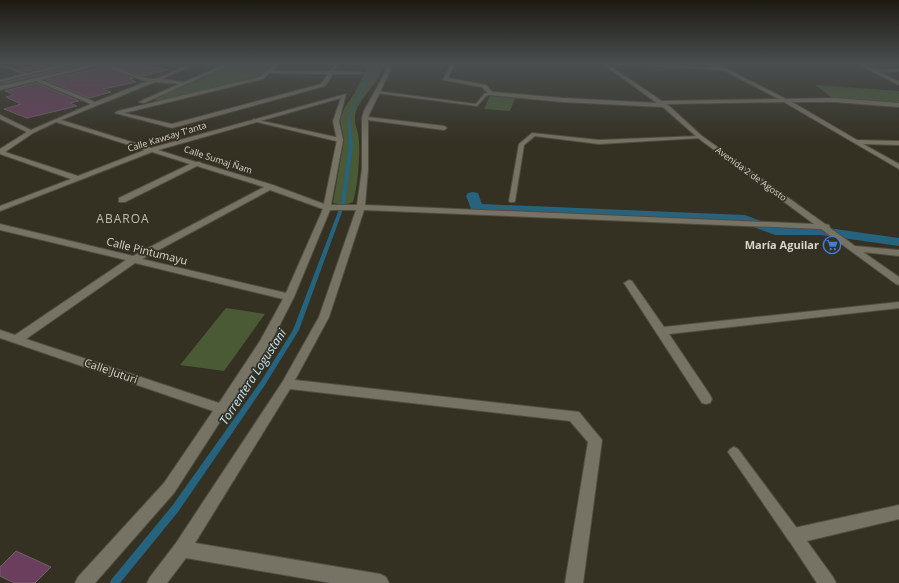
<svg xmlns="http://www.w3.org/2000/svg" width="899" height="583" viewBox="0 0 899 583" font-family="'Open Sans',sans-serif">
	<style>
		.green { fill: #495a35 }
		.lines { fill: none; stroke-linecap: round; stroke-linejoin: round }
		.stream { fill: #25637f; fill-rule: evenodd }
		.canal { fill: #25637f; fill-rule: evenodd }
		.building { fill: #6c3e5d; stroke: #70616b }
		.lane-casing { stroke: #504d41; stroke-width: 2 }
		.street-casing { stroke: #504d41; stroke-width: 2 }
		.lane { fill: #777364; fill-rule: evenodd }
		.street { fill: #777364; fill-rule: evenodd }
		.labels { text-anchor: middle; stroke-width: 3.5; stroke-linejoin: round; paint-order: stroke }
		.far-street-label { font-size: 9px; fill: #d8d6cd; stroke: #343022 }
		.poi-label { font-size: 11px; font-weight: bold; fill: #d8d6cd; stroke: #343022; text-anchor: end }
		.street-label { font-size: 11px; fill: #d8d6cd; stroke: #343022 }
		.neighbourhood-label { font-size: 12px; letter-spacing: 1px; fill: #c3bfae; stroke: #343022 }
		.water-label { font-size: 12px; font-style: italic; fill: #c3e4f6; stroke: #343022 }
	</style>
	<rect width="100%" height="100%" fill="#343022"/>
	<g class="green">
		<polygon points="76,64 96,64 0,87 0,82"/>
		<polygon points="232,64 275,64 261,77 161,101 153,100"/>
		<path d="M369 64H384C381 83 356 99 355 117 354 124 359 133 359 141 360 156 358 187 353 202 346 205 340 205 333 203L344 140 340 119 345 107 354 94Z"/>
		<polygon points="815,85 899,91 899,103 834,99"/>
		<polygon points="490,96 515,98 510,111 484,109"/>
		<polygon points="226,308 265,314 224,371 180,365"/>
	</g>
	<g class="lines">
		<polygon class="stream" points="376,64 378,64 357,102 350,119 353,145 345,204 299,330 265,385 178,512 120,583 110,583 111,580 172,506 261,381 293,330 341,204 349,145 348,119 355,102"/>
		<polygon class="canal" points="473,192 478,193 482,204 745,215 777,227 821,227 899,238 899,246 821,235 775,235 743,223 477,212 472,211 466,196 468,193"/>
	</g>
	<g class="building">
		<polygon points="43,64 59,64 28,71 20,69"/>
		<polygon points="103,64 105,64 105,66 134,78 130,79 136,82 103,89 111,92 89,98 46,80 99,68"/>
		<polygon points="106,64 138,64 168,70 143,76"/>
		<polygon points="66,67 70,69 3,83"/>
		<polygon points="36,83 79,101 70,103 77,106 27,118 4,109 21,104 6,97 14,95 5,91"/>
		<polygon points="16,551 51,567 35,583 14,583 0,576 0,567"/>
	</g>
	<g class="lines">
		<defs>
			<g id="lane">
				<polygon points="376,91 476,104 484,94 490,92 492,93 486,96 477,106 377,93"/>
				<polygon points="253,119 340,138 343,140 340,142 253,121"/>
				<polygon points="532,133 599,140 700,136 702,137 700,138 599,144 535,136 524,145 515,201 514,202 510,202 509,201 519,144"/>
				<polygon points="734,447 738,449 799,531 800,536 799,541 794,542 789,541 730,455 728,452 730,449"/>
			</g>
			<g id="street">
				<polygon points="0,64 28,73 66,64 72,64 0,82 0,80 23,74 0,65"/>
				<path d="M97 64C116 64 139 80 154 79 163 77 182 67 191 64H196L161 79 184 82 226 64H231L144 103 139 102 179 84 155 82 61 120 151 148 346 94 339 121 343 140 331 205H357L362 169V118L364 111 386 71 385 64H389L390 71 368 117 444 126 447 128 444 130 368 120V169L365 205 814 224 698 138 663 107 563 102 490 95 482 87 443 80 451 64H455L448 78 486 85 492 92 563 98 657 103 603 64H607L662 101 779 99 723 70 619 64 718 67 712 64H717L786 99 835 98 899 103V107L835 102H792L857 140 899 141V145L863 144 899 164V169L784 102 667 104 702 136 825 224 829 225 830 228 855 246 899 250V256L863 252 899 277V285L896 284 821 229 364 210 329 317 295 380 579 412 602 440 583 583H565L588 442 570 421 290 389 195 543 380 574 386 577 389 583H331L186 558 167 583H147L150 577 176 543 283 381 319 317 356 210H330L294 297 269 346 174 493 95 583H75L78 577 164 483 213 411 0 338V330L15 335 126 260 0 230V224L133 256 264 187 197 166 125 202H119V198L190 164 152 152 0 211V206L71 179 0 154V149L27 132 0 119V115L31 130 91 104 36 81 0 90V86ZM103 64 142 80 148 81 95 102 41 80ZM341 98 333 121 337 140 324 204 273 185 201 163 200 162H196L158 150ZM56 122 145 150 78 176 5 152 33 133ZM270 190 323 209 286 293 142 259ZM135 263 283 299 260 341 219 403 26 339Z"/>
				<path d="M275 64H279L272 71H330L335 64H339L334 71 362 72 364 73 362 74H333L325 86 172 128 115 113 118 111 259 77ZM269 73 328 74 321 84 172 124 124 113 263 79Z"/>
				<polygon points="858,64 863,64 875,70 899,69 899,71 880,72 899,82 899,85"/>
				<polygon points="629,280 632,281 664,327 899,302 899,308 669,334 710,395 712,399 710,403 706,404 702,403 624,283"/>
				<polygon points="899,505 899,519 807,541 833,577 836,583 817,583 786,536 788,530 794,528"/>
			</g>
		</defs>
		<use href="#lane" class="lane-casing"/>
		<use href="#street" class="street-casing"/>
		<use href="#lane" class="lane"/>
		<use href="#street" class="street"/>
	</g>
	<linearGradient id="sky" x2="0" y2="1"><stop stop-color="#1d1a13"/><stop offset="0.44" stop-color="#4a4e4f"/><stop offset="1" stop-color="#4a4e4f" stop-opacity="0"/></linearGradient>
	<rect width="899" height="145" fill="url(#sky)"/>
	<defs>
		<symbol id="supermarket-ring" viewBox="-11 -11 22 22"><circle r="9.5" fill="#343022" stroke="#3f7fe0" stroke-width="1.5"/><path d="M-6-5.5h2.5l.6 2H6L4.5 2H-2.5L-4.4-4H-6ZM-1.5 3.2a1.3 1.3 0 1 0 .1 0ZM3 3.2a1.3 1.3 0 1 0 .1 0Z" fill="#3f7fe0"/></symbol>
	</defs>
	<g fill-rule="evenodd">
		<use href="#supermarket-ring" x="822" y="235" width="20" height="20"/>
	</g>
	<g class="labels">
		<g class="far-street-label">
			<text transform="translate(167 137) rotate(-17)" y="3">Calle Kawsay T'anta</text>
			<text transform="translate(218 160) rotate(18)" y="3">Calle Sumaj Ñam</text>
			<text transform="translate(751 174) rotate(36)" y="3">Avenida 2 de Agosto</text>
		</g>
		<g class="poi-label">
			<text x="819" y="249">María Aguilar</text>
		</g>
		<g class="street-label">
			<text transform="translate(147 251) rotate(14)" y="4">Calle Pintumayu</text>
			<text transform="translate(111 371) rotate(19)" y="4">Calle Juturi</text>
		</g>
		<g class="neighbourhood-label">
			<text x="123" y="223">ABAROA</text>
		</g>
		<g class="water-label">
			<text transform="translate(253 377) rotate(-57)" y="4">Torrentera Logustani</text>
		</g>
	</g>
</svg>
